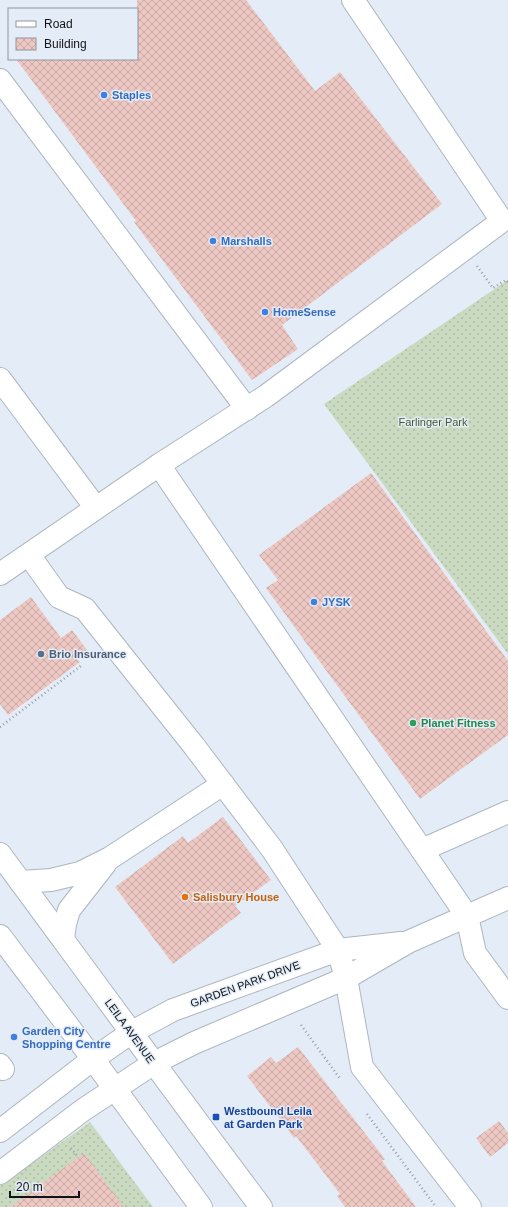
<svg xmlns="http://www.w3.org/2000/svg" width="508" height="1207" viewBox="0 0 508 1207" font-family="Arial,sans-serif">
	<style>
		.grass { fill: url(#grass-dots) }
		.building { fill: url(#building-cross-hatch) }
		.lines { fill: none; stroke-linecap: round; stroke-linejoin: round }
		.minor-casing { stroke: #adb6bf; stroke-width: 24 }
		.major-casing { stroke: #adb6bf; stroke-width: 24 }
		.path { stroke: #959ca3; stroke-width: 2.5; stroke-dasharray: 1 3; stroke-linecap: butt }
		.minor { stroke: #fff; stroke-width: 22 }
		.major { stroke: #fff; stroke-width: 22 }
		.shop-dot { fill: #3f7fe0; stroke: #e4edf7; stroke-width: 1.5 }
		.service-dot { fill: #5c6f8a; stroke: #e4edf7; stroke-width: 1.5 }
		.leisure-dot { fill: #2e9e5b; stroke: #e4edf7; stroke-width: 1.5 }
		.food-dot { fill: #e8710a; stroke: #e4edf7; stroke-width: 1.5 }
		.transit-dot { fill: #1a4fb4; stroke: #e4edf7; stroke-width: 1.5 }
		.labels { text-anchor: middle; stroke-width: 3; stroke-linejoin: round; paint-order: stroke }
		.shop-label { font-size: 11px; font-weight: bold; fill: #366cbe; stroke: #e4edf7; text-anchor: start }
		.park-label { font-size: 11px; fill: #3f5a2f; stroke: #e4edf7 }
		.service-label { font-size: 11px; font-weight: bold; fill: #4e5e75; stroke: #e4edf7; text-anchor: start }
		.leisure-label { font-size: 11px; font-weight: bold; fill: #27864d; stroke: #e4edf7; text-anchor: start }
		.food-label { font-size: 11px; font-weight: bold; fill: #c56008; stroke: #e4edf7; text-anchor: start }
		.street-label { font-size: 11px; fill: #101317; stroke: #e4edf7 }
		.transit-label { font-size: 11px; font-weight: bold; fill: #164399; stroke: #e4edf7; text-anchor: start }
	</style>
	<defs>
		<pattern id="grass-dots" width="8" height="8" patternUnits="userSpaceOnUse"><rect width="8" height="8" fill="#c9dac0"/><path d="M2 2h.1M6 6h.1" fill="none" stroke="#acbaa4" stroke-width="1.8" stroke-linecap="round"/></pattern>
		<pattern id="building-cross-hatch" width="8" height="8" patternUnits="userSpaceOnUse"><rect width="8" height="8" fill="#edc7c2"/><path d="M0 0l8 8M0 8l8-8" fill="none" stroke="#caaaa6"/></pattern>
	</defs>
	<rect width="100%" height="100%" fill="#e4edf7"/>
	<g class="grass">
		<polygon points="508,280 508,654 324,404"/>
		<polygon points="90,1122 153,1207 0,1207 0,1186"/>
	</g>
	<g class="building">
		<polygon points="137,0 246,0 315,91 340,72 442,204 282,325 298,349 252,380 134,222 136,221 16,59 137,59"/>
		<polygon points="371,473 508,661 508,735 420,799 266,588 278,580 259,555"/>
		<polygon points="31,597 61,638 72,630 87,650 76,658 80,662 8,715 0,704 0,620"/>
		<polygon points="223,817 271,880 235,906 241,913 173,964 115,887 183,836 188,843"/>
		<polygon points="298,1047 385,1159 382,1161 416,1207 345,1207 337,1196 340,1194 296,1136 294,1138 247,1076 271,1057 276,1063"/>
		<polygon points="499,1121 508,1133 508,1143 490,1157 476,1138"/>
		<polygon points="84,1153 124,1207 10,1207"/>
	</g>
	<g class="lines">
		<defs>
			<g id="minor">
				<polyline points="0,80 247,409"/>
				<polyline points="0,379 96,508"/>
				<polyline points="159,465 467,916 475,953 508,998"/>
				<polyline points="29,555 59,597 85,609 194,746 272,849 338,950 346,978 362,1067 470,1207"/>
				<polyline points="0,574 159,465 266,396 502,221 353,0"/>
				<polyline points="422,850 508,812"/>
				<polyline points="21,882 51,880 80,873 110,858 223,784"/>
				<polyline points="63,939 65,924 69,910 105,864"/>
				<polyline points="0,1065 3,1069"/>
				<polyline points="0,1131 93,1059 132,1032 173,1010 338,950 401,943"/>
				<polyline points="0,1173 83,1110 154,1063 194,1043 346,978 408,942 508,898"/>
			</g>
			<g id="major">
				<path d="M0 854C87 972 173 1090 261 1207"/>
				<polyline points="0,936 93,1059 201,1207"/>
			</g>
		</defs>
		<use href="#minor" class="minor-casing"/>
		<use href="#major" class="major-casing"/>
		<g class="path">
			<polyline points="477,266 493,288 506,280 508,282"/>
			<polyline points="0,727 82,665"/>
			<polyline points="301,1025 341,1080"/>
			<polyline points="367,1114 436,1207"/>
			<polyline points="71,1148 78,1157"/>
		</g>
		<use href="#minor" class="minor"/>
		<use href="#major" class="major"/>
	</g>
	<g class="shop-dot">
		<circle cx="104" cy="95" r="4"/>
		<circle cx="213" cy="241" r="4"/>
		<circle cx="265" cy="312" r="4"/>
		<circle cx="314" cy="602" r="4"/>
		<circle cx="14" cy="1037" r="4"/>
	</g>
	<circle class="service-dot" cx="41" cy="654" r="4"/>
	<circle class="leisure-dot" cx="413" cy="723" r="4"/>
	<circle class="food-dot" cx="185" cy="897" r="4"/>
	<rect class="transit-dot" x="212" y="1113" width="8" height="8" rx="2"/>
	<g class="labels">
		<g class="shop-label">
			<text x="112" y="99">Staples</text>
			<text x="221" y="245">Marshalls</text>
			<text x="273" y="316">HomeSense</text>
			<text x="322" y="606">JYSK</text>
			<text x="22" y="1035">Garden City<tspan x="22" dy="13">Shopping Centre</tspan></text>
		</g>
		<g class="park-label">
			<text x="433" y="426">Farlinger Park</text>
		</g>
		<g class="service-label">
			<text x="49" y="658">Brio Insurance</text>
		</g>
		<g class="leisure-label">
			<text x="421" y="727">Planet Fitness</text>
		</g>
		<g class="food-label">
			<text x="193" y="901">Salisbury House</text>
		</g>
		<g class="street-label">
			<text transform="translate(245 984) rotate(-20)" y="4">GARDEN PARK DRIVE</text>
			<text transform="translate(130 1031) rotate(54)" y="4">LEILA AVENUE</text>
		</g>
		<g class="transit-label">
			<text x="224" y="1115">Westbound Leila<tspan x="224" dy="13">at Garden Park</tspan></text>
		</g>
	</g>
	<rect x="8" y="8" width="130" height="52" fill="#e4edf7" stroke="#8f969d"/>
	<rect x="16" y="21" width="20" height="6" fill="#ffffff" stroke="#8f969d"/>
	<text x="44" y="28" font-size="12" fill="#101317">Road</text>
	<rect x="16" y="38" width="20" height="12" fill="url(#building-cross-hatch)" stroke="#8f969d"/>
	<text x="44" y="48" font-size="12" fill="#101317">Building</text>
	<path d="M10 1191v6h69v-6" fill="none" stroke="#101317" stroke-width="2"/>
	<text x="16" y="1191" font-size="12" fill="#101317" stroke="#e4edf7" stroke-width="3" paint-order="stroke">20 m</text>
</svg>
